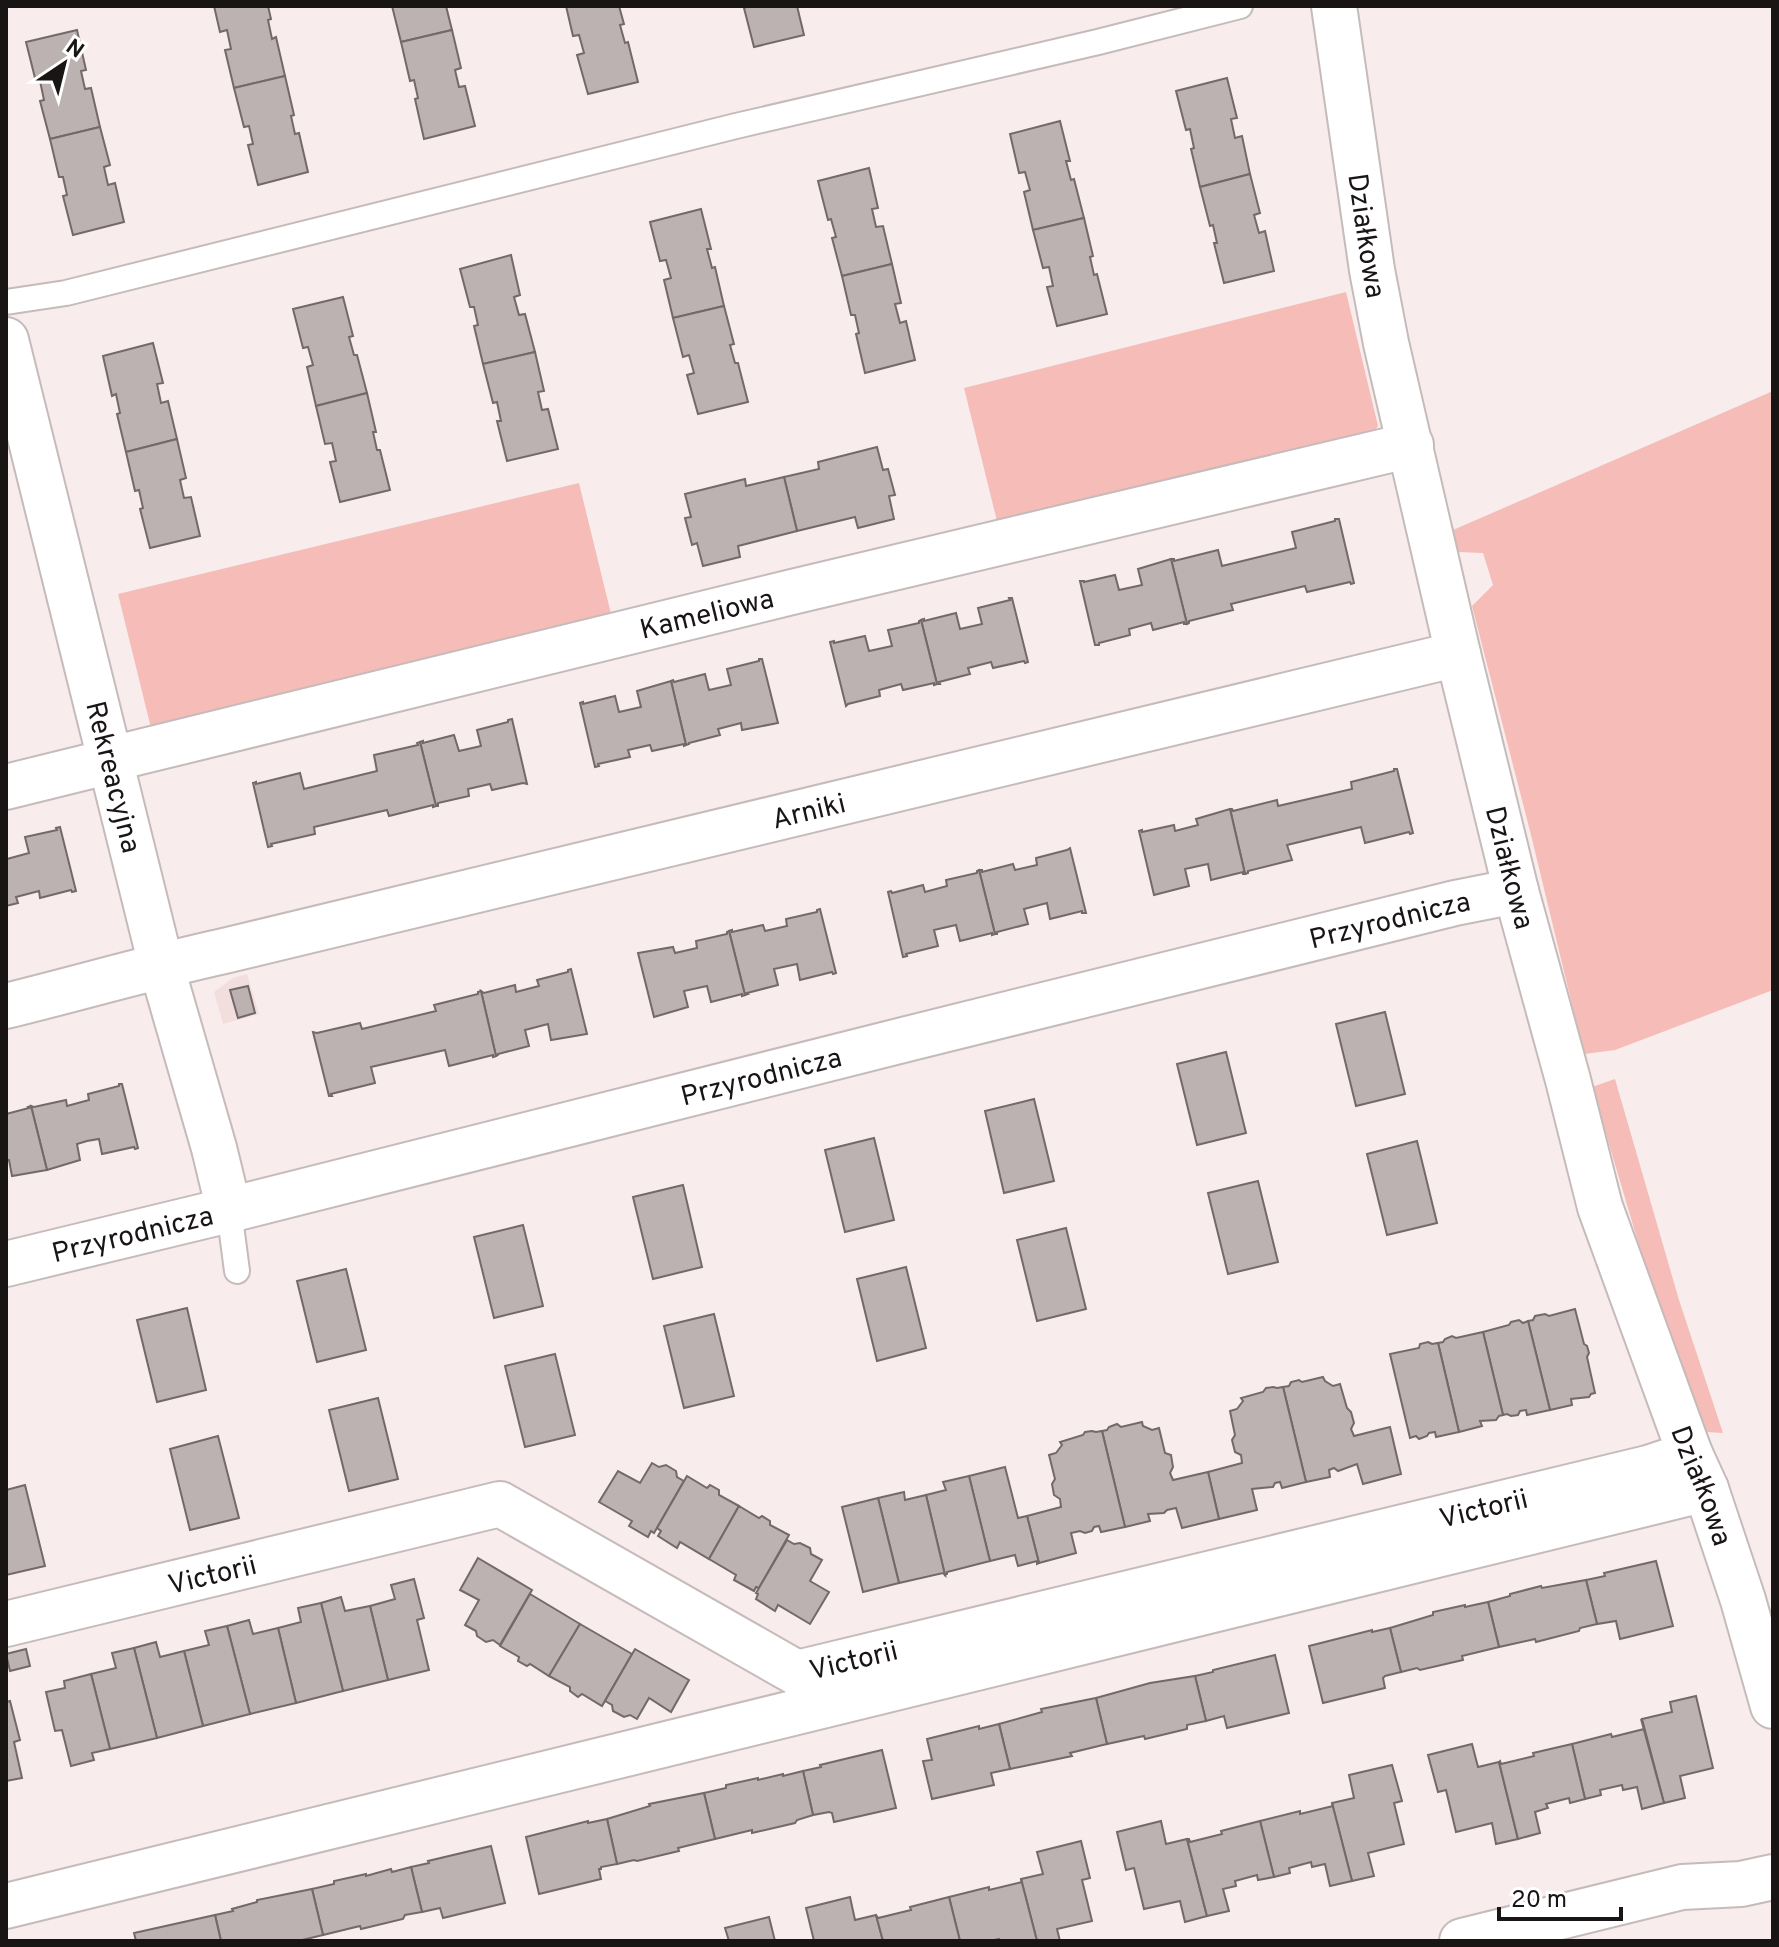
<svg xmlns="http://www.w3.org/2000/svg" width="1779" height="1947" viewBox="0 0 1779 1947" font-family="Overpass,sans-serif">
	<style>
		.built { fill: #f2dedd }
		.green { fill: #f5bcb8 }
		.building { fill: #bcb2b1; stroke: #736969; stroke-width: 2 }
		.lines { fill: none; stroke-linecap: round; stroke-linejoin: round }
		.lane-casing { stroke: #c5bbba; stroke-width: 28 }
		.street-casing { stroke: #c5bbba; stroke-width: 48 }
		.lane { stroke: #fff; stroke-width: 24 }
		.street { stroke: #fff; stroke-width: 44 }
		.labels { text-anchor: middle; stroke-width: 6; stroke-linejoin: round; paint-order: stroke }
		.street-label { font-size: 28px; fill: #191515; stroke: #fff }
	</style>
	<rect width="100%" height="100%" fill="#f8edec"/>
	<polygon class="built" points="247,974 259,1014 223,1024 214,992 233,978"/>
	<g class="green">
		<polygon points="1346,292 1378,426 1371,436 998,525 964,388"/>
		<polygon points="1773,391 1773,990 1615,1050 1584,1054 1531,835 1472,606 1493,585 1483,553 1458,552 1453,530"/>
		<polygon points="579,483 612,618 151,728 118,594"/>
		<polygon points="1615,1079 1679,1300 1723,1433 1707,1432 1658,1309 1592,1087"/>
	</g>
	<g class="building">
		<polygon points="214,6 268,6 271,19 268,20 272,39 276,37 285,76 234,88 225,50 231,49 227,30 220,32"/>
		<polygon points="392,6 446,6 452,30 401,42"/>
		<polygon points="566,6 619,6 624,24 620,25 625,43 628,42 638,82 588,94 577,55 584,53 579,35 573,36"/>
		<polygon points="748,6 797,6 804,35 754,47 744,8"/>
		<polygon points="77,30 86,70 81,71 85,89 91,88 100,127 50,139 40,101 44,100 40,81 36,82 26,42"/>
		<polygon points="452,30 461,68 455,70 459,87 465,86 475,126 424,139 415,99 418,98 414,80 410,81 401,42"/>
		<polygon points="285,76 294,115 291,116 295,134 299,133 308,172 258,185 248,145 253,144 249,126 244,127 234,88"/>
		<polygon points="1227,78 1237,118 1231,119 1235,138 1242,136 1250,174 1200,187 1191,149 1194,148 1190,129 1186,130 1176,91"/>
		<polygon points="1060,121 1070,161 1066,161 1071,180 1074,179 1084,218 1033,230 1024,192 1030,190 1025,172 1019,173 1010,134"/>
		<polygon points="100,127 110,165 104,167 108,185 115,183 124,222 73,235 63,196 67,195 63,177 59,177 50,139"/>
		<polygon points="869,168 878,208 872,209 876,227 883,226 892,264 842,276 832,238 836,237 831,219 828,220 818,181"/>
		<polygon points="1250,174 1260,213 1254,215 1259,233 1265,231 1274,271 1224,283 1214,243 1217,243 1213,225 1210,226 1200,187"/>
		<polygon points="701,209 711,249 707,249 712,268 715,267 724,306 673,318 664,280 671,278 666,260 660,261 650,222"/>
		<polygon points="1084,218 1093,256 1090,257 1094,275 1097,274 1107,314 1057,326 1047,287 1053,286 1049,267 1043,268 1033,230"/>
		<polygon points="511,255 520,295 514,297 519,315 525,314 535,352 483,364 474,326 478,325 474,307 470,307 460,269"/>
		<polygon points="892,264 901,303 895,304 900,323 906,321 915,360 865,373 856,334 859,333 855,315 851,315 842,276"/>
		<polygon points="343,297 353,336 349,337 354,355 357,355 367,393 316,406 307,367 313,365 308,347 303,348 293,309"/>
		<polygon points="724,306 734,344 730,345 735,363 738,363 748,402 698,414 687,375 694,373 689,355 683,357 673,318"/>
		<polygon points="153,343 163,383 157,384 161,403 168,401 177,439 126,452 117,414 120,413 116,394 112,396 103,356"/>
		<polygon points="535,352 544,391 538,392 542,410 548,409 558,449 507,461 497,421 501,421 497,402 493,403 483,364"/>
		<polygon points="367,393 376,432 373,432 377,450 380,450 390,490 340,502 330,462 336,461 332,443 325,444 316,406"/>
		<polygon points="177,439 186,478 180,480 184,498 191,497 200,536 150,548 140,509 143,508 139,490 135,491 126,452"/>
		<polygon points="877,447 883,470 888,469 895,495 889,496 894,519 858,528 855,517 797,531 784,477 819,469 818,462"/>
		<polygon points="784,477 797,531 738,546 740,557 703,566 697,543 692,545 685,518 691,517 685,494 745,479 746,486"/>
		<polygon points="1335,519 1339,519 1354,583 1351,584 1350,582 1307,592 1305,586 1231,604 1233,610 1189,621 1189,623 1187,624 1171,559 1174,559 1174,561 1218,550 1222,566 1296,548 1292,532 1335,521"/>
		<polygon points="1171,559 1187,624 1184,624 1184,622 1153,630 1151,623 1129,629 1130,635 1099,643 1099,645 1095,645 1080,581 1084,581 1084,582 1115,575 1119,590 1142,585 1138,569"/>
		<polygon points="1009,598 1012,598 1028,662 1025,663 1024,661 993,668 991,662 968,668 970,674 939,682 940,684 937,684 921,620 924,619 924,621 956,613 960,629 982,624 978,608 1010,600"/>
		<polygon points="921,620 937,684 934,685 934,683 903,690 901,684 879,690 880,696 848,704 846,706 830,642 834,641 834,643 865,636 869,651 892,646 888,630 919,623 919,621"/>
		<polygon points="759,659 762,659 778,723 742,730 741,723 718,729 720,735 689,743 689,744 686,745 671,681 673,680 674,682 705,674 709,690 731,685 727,669 759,661"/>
		<polygon points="671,681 686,745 684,746 684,744 652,751 650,745 628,750 630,757 598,764 599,766 595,767 580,703 583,702 583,704 615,696 619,712 641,707 637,691"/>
		<polygon points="512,719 527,784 523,783 492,790 490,784 468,789 469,796 438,803 438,806 436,806 420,742 423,741 423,743 454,735 459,751 481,746 477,730 508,722 508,720"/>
		<polygon points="420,742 436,806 433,807 433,805 389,816 387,810 314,827 315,834 271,844 272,846 268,847 253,783 256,782 256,784 300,773 304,789 377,771 374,755 418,745 417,743"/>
		<polygon points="1394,769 1397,769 1413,833 1410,834 1409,832 1365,843 1361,827 1287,845 1292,860 1248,871 1248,873 1245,874 1230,809 1232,809 1233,811 1277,800 1278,806 1352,789 1351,782 1394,771"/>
		<polygon points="1230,809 1245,874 1243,874 1243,872 1211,880 1208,864 1185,869 1189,886 1154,895 1139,831 1142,830 1142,832 1174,825 1175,831 1198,825 1196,819"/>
		<polygon points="60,827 76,891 72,892 71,890 40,898 39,891 16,897 18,903 6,906 6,856 7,859 29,853 25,837 57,830 56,828"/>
		<polygon points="1070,848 1086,913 1082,913 1082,911 1050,919 1047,903 1024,909 1028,924 997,932 997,934 995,934 979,870 982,870 982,872 1013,864 1015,870 1037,865 1036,858 1067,850"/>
		<polygon points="979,870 995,934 992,935 992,933 960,941 956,925 934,930 938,946 906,954 907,956 903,957 888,892 891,891 892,893 923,885 925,892 947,886 946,880 977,873 977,871"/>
		<polygon points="820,909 836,973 833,974 832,972 800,980 797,964 774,969 778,985 747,993 748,994 745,995 729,931 732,930 732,932 763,925 765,931 787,926 786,919 817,912 817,910"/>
		<polygon points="729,931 745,995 742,996 742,994 711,1002 707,986 684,991 688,1007 654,1017 638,953 673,947 675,953 697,948 696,941 727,934 727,932"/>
		<polygon points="571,969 587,1034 551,1040 548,1024 525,1030 529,1046 498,1054 498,1055 496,1056 481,991 484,993 515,985 516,992 539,986 537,980 568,972 568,970"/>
		<polygon points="248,986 255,1013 238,1018 230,990"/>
		<polygon points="481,991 496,1056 493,1057 493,1055 449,1066 445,1050 371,1067 375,1083 331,1094 332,1096 329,1096 313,1032 317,1033 360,1023 362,1029 436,1011 434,1005 478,994 478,992"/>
		<polygon points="1385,1012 1405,1094 1356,1106 1336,1024"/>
		<polygon points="1226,1052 1246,1133 1197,1145 1177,1064"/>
		<polygon points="119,1084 122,1084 138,1148 135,1149 134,1147 102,1154 99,1139 87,1141 77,1144 80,1160 47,1170 31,1106 34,1107 66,1100 67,1106 89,1100 88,1094 119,1086"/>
		<polygon points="1034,1099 1054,1181 1004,1193 985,1111"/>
		<polygon points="31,1106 47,1170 12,1176 9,1160 6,1161 6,1114 29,1108 28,1107"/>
		<polygon points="874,1138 894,1220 845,1232 825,1150"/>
		<polygon points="1417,1141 1437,1223 1387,1235 1367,1154"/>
		<polygon points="1258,1181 1278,1262 1228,1274 1208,1193"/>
		<polygon points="683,1185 702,1267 653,1279 633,1197"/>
		<polygon points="523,1225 543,1306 494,1318 474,1237"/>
		<polygon points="1066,1228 1086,1309 1037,1321 1017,1240"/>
		<polygon points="906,1267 926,1348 877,1361 857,1279"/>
		<polygon points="346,1269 366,1350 317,1362 297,1281"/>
		<polygon points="187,1308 206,1390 157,1402 137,1320"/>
		<polygon points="1575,1309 1584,1344 1587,1346 1589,1353 1587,1357 1595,1393 1591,1394 1589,1397 1571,1399 1572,1405 1550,1410 1528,1321 1533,1320 1535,1316 1545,1314 1549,1316"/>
		<polygon points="714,1314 734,1396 684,1408 664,1326"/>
		<polygon points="1519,1320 1523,1323 1528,1321 1550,1410 1527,1415 1526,1410 1520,1411 1518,1415 1511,1416 1507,1414 1503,1415 1483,1332 1509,1325 1511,1322"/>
		<polygon points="1483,1332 1503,1415 1499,1416 1496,1420 1480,1421 1482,1426 1459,1432 1438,1343 1443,1342 1445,1339 1452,1336 1456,1338"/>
		<polygon points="1428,1342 1432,1344 1438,1343 1459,1432 1436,1437 1435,1432 1429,1433 1427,1436 1419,1439 1416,1436 1410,1438 1390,1354 1419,1348 1420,1344"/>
		<polygon points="555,1354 575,1435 525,1447 505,1366"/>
		<polygon points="1323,1377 1325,1381 1333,1386 1340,1384 1347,1408 1351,1412 1354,1423 1351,1429 1354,1436 1390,1427 1401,1474 1363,1484 1357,1464 1338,1471 1334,1468 1329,1470 1330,1477 1306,1482 1283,1387 1289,1386 1291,1382 1299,1380 1302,1382"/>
		<polygon points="1273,1387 1277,1388 1283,1387 1306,1482 1282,1488 1280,1482 1275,1483 1273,1487 1252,1489 1257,1510 1219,1519 1208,1472 1242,1463 1241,1455 1235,1452 1232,1440 1235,1435 1230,1411 1237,1409 1243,1401 1241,1398 1263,1392 1266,1388"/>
		<polygon points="378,1398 398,1479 349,1491 329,1410"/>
		<polygon points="1142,1422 1143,1426 1152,1430 1159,1428 1165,1453 1171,1455 1173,1467 1170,1473 1173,1480 1208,1472 1219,1519 1182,1528 1176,1508 1167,1510 1164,1513 1148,1514 1150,1521 1125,1527 1102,1431 1107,1430 1109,1427 1117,1424 1121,1427"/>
		<polygon points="1092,1431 1096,1432 1102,1431 1125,1527 1101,1532 1099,1526 1094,1527 1092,1531 1085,1533 1080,1531 1071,1533 1076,1553 1039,1563 1027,1516 1061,1507 1060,1499 1054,1495 1052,1484 1055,1479 1049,1455 1056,1453 1062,1445 1060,1442 1083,1435 1085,1432"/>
		<polygon points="218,1436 239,1518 190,1530 170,1449"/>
		<polygon points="652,1463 659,1467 666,1465 676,1471 677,1477 684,1481 654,1533 651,1531 648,1537 629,1526 632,1521 599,1502 618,1471 640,1483"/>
		<polygon points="1005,1467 1018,1518 1027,1516 1039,1563 1037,1564 1037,1561 1018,1566 1015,1555 990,1561 969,1476"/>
		<polygon points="687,1476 707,1488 710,1485 719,1490 719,1495 739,1506 709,1559 680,1542 677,1548 658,1536 661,1531 657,1528"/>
		<polygon points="969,1476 990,1561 947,1572 947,1574 945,1575 926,1495 946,1490 943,1482"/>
		<polygon points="25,1485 45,1566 6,1575 6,1490"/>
		<polygon points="904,1492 905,1500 926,1495 945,1575 943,1573 899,1583 878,1498"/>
		<polygon points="878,1498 899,1583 863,1592 842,1507"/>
		<polygon points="739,1506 759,1518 762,1516 770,1521 770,1525 789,1535 759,1588 756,1587 754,1591 734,1580 736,1575 709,1559"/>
		<polygon points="787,1540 794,1544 800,1543 810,1548 811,1554 822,1560 810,1581 829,1592 810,1624 778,1605 775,1611 756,1599 758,1594 756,1593"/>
		<polygon points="478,1558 532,1590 500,1645 493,1640 486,1642 477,1636 476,1631 465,1625 479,1600 460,1590"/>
		<polygon points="1656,1561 1673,1626 1620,1639 1616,1621 1597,1624 1586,1580 1605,1576 1604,1573"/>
		<polygon points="414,1579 424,1618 417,1620 429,1670 388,1680 370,1606 395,1599 391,1585"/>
		<polygon points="1586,1580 1597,1624 1580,1628 1579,1631 1536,1642 1535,1639 1499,1647 1488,1602 1510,1596 1510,1594 1541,1586 1542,1588"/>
		<polygon points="530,1594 580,1624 549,1676 530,1664 527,1666 518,1661 519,1657 500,1646"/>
		<polygon points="341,1597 345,1611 370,1606 388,1680 343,1691 321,1603"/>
		<polygon points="1488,1602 1499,1647 1462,1656 1463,1660 1420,1670 1417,1668 1401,1672 1390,1628 1433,1615 1433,1612 1465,1605 1465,1607"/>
		<polygon points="321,1603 343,1691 296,1703 278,1628 301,1622 298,1608"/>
		<polygon points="249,1620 253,1634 278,1628 296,1703 250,1714 227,1626"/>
		<polygon points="580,1624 632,1654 602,1706 582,1694 578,1697 570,1691 570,1687 549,1676"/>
		<polygon points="227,1626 250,1714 203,1726 184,1651 209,1645 205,1631"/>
		<polygon points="1390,1628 1401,1672 1385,1676 1383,1678 1385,1688 1323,1703 1309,1646 1372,1630 1372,1632"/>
		<polygon points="156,1642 160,1657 184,1651 203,1726 157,1738 134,1648"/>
		<polygon points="134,1648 157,1738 110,1749 91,1674 116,1668 112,1653"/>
		<polygon points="26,1649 30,1666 10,1671 6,1654"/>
		<polygon points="635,1649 689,1680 671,1712 649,1698 637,1719 630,1715 624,1717 613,1711 612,1705 605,1701"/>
		<polygon points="1275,1655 1289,1713 1227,1728 1224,1716 1206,1721 1195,1676 1213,1672 1213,1670"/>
		<polygon points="91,1674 110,1749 92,1753 94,1760 71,1766 62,1730 55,1731 46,1692 65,1688 64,1681"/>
		<polygon points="1195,1676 1206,1721 1187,1725 1187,1729 1145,1739 1144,1736 1107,1744 1096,1698 1150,1683"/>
		<polygon points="1696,1696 1713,1768 1680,1776 1685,1798 1664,1803 1642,1719 1672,1712 1670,1702"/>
		<polygon points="1096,1698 1107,1744 1070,1753 1072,1756 1010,1769 999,1724 1042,1712 1041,1709"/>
		<polygon points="10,1701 20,1740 14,1742 22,1778 6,1781 6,1702"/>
		<polygon points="1641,1719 1664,1803 1642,1809 1637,1787 1623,1790 1622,1785 1600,1790 1601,1795 1585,1799 1572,1744 1611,1734 1612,1737 1644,1729"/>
		<polygon points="999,1724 1010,1769 991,1773 994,1785 932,1799 923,1761 932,1760 927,1739 979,1726 979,1729"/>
		<polygon points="1472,1744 1478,1767 1499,1762 1518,1839 1496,1844 1492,1823 1456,1832 1446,1790 1438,1792 1428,1755"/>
		<polygon points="1572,1744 1585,1799 1570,1803 1569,1798 1546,1804 1548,1808 1535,1812 1540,1833 1518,1839 1499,1762 1500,1761 1501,1764 1534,1756 1533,1753"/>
		<polygon points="882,1750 896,1808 834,1822 832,1813 829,1812 813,1815 803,1771 821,1767 820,1765"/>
		<polygon points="1392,1765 1402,1801 1394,1803 1404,1844 1368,1853 1374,1876 1352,1881 1332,1803 1354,1798 1349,1775"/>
		<polygon points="803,1771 813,1815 797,1820 795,1823 752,1833 752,1830 715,1839 704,1793 726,1788 726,1785 758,1778 758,1780 783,1774 783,1776"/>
		<polygon points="704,1793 715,1839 678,1848 679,1851 637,1861 634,1860 617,1864 607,1819 650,1806 649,1804"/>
		<polygon points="1332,1803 1352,1881 1330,1886 1325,1864 1312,1867 1311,1862 1289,1868 1290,1873 1274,1877 1260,1821 1300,1811 1300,1814 1333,1806"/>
		<polygon points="607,1819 617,1864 601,1867 601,1869 599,1869 601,1879 539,1894 526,1837 588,1821 588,1823"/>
		<polygon points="1161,1821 1166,1844 1187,1839 1207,1916 1185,1922 1180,1901 1144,1909 1134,1868 1126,1870 1117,1832"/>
		<polygon points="1260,1821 1274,1877 1258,1880 1257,1875 1235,1881 1236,1886 1223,1889 1229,1911 1207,1916 1187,1839 1189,1839 1190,1842 1222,1834 1221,1831"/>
		<polygon points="1081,1841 1090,1878 1082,1880 1092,1921 1057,1929 1060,1941 1037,1941 1021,1879 1043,1874 1037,1852"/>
		<polygon points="491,1846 505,1903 443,1918 440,1908 422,1912 411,1867 429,1863 428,1861"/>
		<polygon points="411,1867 422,1912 405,1915 403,1919 361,1929 360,1926 323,1935 312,1889 334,1884 334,1881 366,1874 366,1876 391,1869 392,1872"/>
		<polygon points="1021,1879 1037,1941 1000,1941 999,1939 990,1941 960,1941 949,1897 989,1887 989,1890 1022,1882"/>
		<polygon points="312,1889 323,1935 298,1941 221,1941 215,1915 233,1911 232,1909 257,1902 257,1900"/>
		<polygon points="850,1897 855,1920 876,1915 883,1941 814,1941 806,1908"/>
		<polygon points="949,1897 960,1941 883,1941 876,1915 878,1918 911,1910 910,1907"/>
		<polygon points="215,1915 221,1941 136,1941 134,1933"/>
		<polygon points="769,1917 775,1941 729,1941 725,1928"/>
	</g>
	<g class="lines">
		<defs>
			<g id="lane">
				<polyline points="6,302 66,293 736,126 1098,42 1240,6"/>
				<polyline points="229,1210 237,1271"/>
			</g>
			<g id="street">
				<path id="s1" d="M1334 6 1372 270 1386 343 1458 654 1516 891 1568 1080 1600 1207 1690 1454 1706 1489 1743 1600 1773 1706"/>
				<path id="s2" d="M6 340 161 965 214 1148 229 1210"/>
				<path id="s3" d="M6 787 95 765 111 759 792 592 1411 445"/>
				<path id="s4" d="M6 1006C79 988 151 967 224 951L1458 654"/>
				<path id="s5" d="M6 1264 229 1210 911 1038 1455 903 1516 891"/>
				<path id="s6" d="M6 1624 500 1504 797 1673 1648 1468 1690 1454"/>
				<polyline points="6,1906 1706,1489"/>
				<polyline points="1462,1941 1682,1887 1741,1884 1773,1877"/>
			</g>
		</defs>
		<use href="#lane" class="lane-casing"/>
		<use href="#street" class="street-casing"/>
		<use href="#lane" class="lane"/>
		<use href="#street" class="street"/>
	</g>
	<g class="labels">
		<g class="street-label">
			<text dy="10" stroke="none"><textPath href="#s1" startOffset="232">Działkowa</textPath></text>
			<text dy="10" stroke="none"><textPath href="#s3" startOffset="722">Kameliowa</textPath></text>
			<text dy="10" stroke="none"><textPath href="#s2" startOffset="450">Rekreacyjna</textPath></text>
			<text dy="10" stroke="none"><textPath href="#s4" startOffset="826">Arniki</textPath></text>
			<text dy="10" stroke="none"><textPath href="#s1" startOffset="880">Działkowa</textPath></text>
			<text dy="10" stroke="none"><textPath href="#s5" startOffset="1426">Przyrodnicza</textPath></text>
			<text dy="10" stroke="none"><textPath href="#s5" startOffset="778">Przyrodnicza</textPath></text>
			<text dy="10" stroke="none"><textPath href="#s5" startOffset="130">Przyrodnicza</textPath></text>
			<text dy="10" stroke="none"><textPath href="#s1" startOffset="1528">Działkowa</textPath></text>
			<text dy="10" stroke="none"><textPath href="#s6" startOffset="1556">Victorii</textPath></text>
			<text dy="10" stroke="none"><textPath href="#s6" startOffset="212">Victorii</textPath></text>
			<text dy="10" stroke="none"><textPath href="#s6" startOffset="908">Victorii</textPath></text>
		</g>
	</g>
	<rect width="1779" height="1947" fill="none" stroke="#191515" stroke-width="16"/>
	<g transform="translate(64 64) rotate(35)" stroke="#ffffff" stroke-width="6" paint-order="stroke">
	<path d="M0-6L14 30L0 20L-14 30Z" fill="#191515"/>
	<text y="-12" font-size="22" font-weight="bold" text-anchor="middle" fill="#191515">N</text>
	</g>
	<path d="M1499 1907v12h122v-12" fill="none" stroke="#191515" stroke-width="4"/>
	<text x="1511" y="1907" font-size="24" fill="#191515" stroke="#ffffff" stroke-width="6" paint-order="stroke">20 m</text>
</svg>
